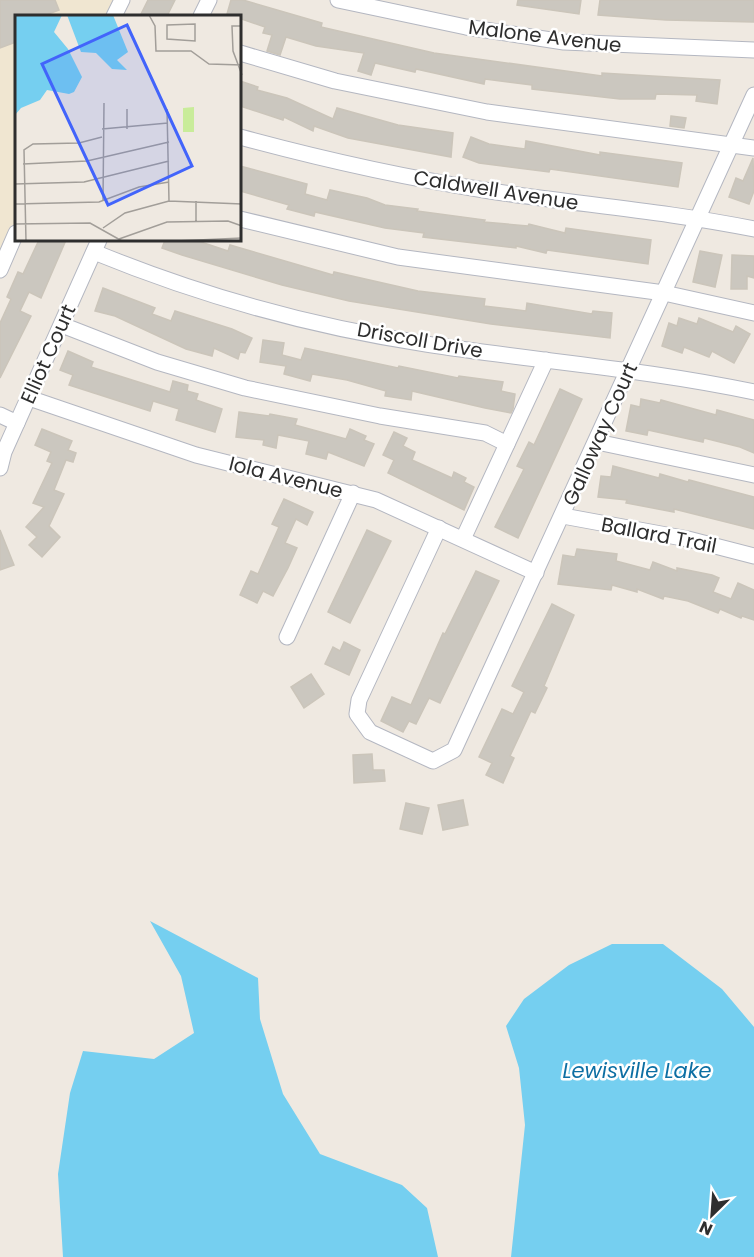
<svg xmlns="http://www.w3.org/2000/svg" width="754" height="1257" viewBox="0 0 754 1257" font-family="Poppins,sans-serif">
	<style>
		.education { fill: #f0e6d1 }
		.water { fill: #75cff0 }
		.building { fill: #cbc7bf; stroke: #cbc5ba; stroke-width: 1.5 }
		.lines { fill: none; stroke-linecap: round; stroke-linejoin: round }
		.minor-casing { stroke: #b4b7c1; stroke-width: 17 }
		.minor { stroke: #fff; stroke-width: 15 }
		.labels { text-anchor: middle; stroke-width: 5; stroke-linejoin: round; paint-order: stroke }
		.street-label { font-size: 20px; fill: #2e2e2e; stroke: #fff }
		.water-label { font-size: 21px; font-style: italic; fill: #0d6fa3; stroke: #fff }
		.inset-road { fill: none; stroke: #a29e99; stroke-width: 1.5 }
		.view { fill: #4264fb; fill-opacity: 0.15; stroke: #4264fb; stroke-width: 3 }
		.inset-edge { fill: none; stroke: #2e2e2e; stroke-width: 3 }
	</style>
	<rect width="100%" height="100%" fill="#efe9e1"/>
	<polygon class="education" points="0,0 117,0 110,16 16,16 16,222 0,258"/>
	<g class="water">
		<polygon points="150,921 258,978 260,1019 283,1094 320,1154 402,1185 427,1208 438,1257 63,1257 58,1174 70,1093 83,1051 154,1059 194,1033 181,976"/>
		<polygon points="612,944 663,944 722,989 754,1027 754,1257 511,1257 525,1125 519,1068 506,1026 524,999 569,965"/>
	</g>
	<g class="building">
		<polygon points="0,0 55,0 59,10 43,16 16,16 16,42 0,48"/>
		<polygon points="148,0 175,0 167,16 140,16"/>
		<polygon points="231,0 243,0 322,23 321,27 434,53 602,76 602,73 720,80 717,104 696,101 697,95 656,94 655,99 620,99 532,89 532,85 485,79 484,84 416,69 415,72 375,63 371,75 358,71 364,53 316,46 286,37 280,55 267,51 272,35 263,33 265,27 227,14"/>
		<polygon points="518,0 581,0 579,14 517,5"/>
		<polygon points="600,0 754,0 754,22 666,20 598,15"/>
		<polygon points="240,81 258,87 257,90 287,98 333,119 337,108 398,125 453,133 451,157 348,138 314,126 313,131 284,117 283,120 240,106"/>
		<polygon points="671,116 686,118 684,128 670,126"/>
		<polygon points="471,137 489,144 525,149 526,141 600,155 600,152 682,163 678,187 550,169 549,172 479,163 463,157"/>
		<polygon points="753,158 754,191 749,204 729,197 736,178 743,181"/>
		<polygon points="240,166 307,184 305,194 327,200 330,190 367,198 385,205 418,209 417,211 485,220 484,222 528,226 529,224 565,233 566,228 651,240 648,264 547,250 546,253 516,246 516,248 423,237 424,233 385,228 315,212 314,216 287,209 289,205 240,191"/>
		<polygon points="39,240 66,240 41,298 29,292 20,311 31,316 0,378 0,323 11,299 7,297 18,272 23,274"/>
		<polygon points="165,240 195,240 228,251 230,245 333,275 334,272 418,291 485,299 484,306 526,311 527,303 592,314 593,311 612,313 610,338 491,324 349,301 282,285 182,255 162,248"/>
		<polygon points="700,251 722,255 715,287 693,282"/>
		<polygon points="732,255 754,256 754,278 747,276 747,289 731,289"/>
		<polygon points="103,288 155,308 152,314 171,321 175,311 232,329 252,338 245,353 240,352 238,359 214,348 212,356 186,349 115,316 95,311"/>
		<polygon points="679,318 697,324 699,318 733,332 736,326 750,334 734,363 712,351 709,357 684,347 682,353 662,346 669,323 677,326"/>
		<polygon points="263,340 284,343 282,355 301,360 305,348 398,368 399,366 458,378 459,376 503,382 501,391 515,394 513,409 511,413 485,408 412,391 411,400 385,396 386,391 347,380 312,374 310,381 284,374 286,366 260,362"/>
		<polygon points="68,351 93,362 91,367 170,392 173,381 188,385 187,391 198,394 196,400 222,409 215,432 176,420 179,409 153,401 150,411 69,385 73,375 60,370"/>
		<polygon points="560,389 582,399 518,538 495,527 524,469 517,466 529,442 534,445"/>
		<polygon points="641,399 660,403 661,400 716,415 717,410 754,420 754,453 740,447 704,438 703,442 648,430 647,435 626,431 631,405 640,407"/>
		<polygon points="239,412 269,416 270,414 297,419 295,425 346,439 350,429 366,436 364,440 374,444 364,466 328,452 326,459 306,454 309,441 278,435 276,448 263,445 264,440 236,437"/>
		<polygon points="42,429 72,441 68,450 76,453 73,462 66,460 54,490 64,494 49,526 60,537 42,557 29,545 37,537 26,527 44,507 33,503 52,463 47,461 51,452 35,445"/>
		<polygon points="394,432 407,438 403,446 415,452 412,460 452,478 454,472 466,478 464,482 474,487 464,510 388,473 394,460 383,455"/>
		<polygon points="613,466 659,478 660,474 688,482 689,480 754,497 754,529 674,509 674,512 626,503 627,500 598,497 601,476 611,477"/>
		<polygon points="284,499 313,512 307,525 296,519 285,543 297,548 288,568 273,596 263,591 257,603 240,595 251,571 258,574 279,527 272,524"/>
		<polygon points="0,530 14,565 0,570"/>
		<polygon points="367,530 391,541 350,623 328,612"/>
		<polygon points="577,549 617,554 616,561 650,570 653,562 677,571 677,568 712,575 719,578 713,592 731,599 738,583 754,590 754,620 742,616 741,618 720,609 718,613 688,601 664,596 663,599 637,589 637,592 612,585 611,590 558,584 563,555 575,557"/>
		<polygon points="476,571 499,581 440,703 429,698 416,724 409,721 403,732 381,721 392,697 411,705 443,633 445,634"/>
		<polygon points="552,604 574,615 544,686 547,688 535,713 531,711 510,756 514,758 503,783 486,775 492,763 479,757 502,709 513,714 524,692 512,686"/>
		<polygon points="344,642 360,650 349,675 325,664 333,647 340,651"/>
		<polygon points="311,674 324,694 304,708 291,687"/>
		<polygon points="372,754 373,770 384,770 385,781 354,783 353,755"/>
		<polygon points="463,800 468,825 443,830 438,805"/>
		<polygon points="406,803 429,808 422,834 400,829"/>
	</g>
	<g class="lines">
		<defs>
			<g id="minor">
				<polyline points="338,0 466,27 564,42 754,50"/>
				<polyline points="114,16 122,0"/>
				<polyline points="201,16 209,0"/>
				<polyline points="240,53 335,81 487,112 754,148"/>
				<path d="M240 137C321 159 401 177 484 190 574 204 665 211 754 229"/>
				<polyline points="240,219 398,257 664,293 754,313"/>
				<path d="M94 252C199 295 313 327 426 344 535 361 645 369 754 392"/>
				<polyline points="0,270 16,233"/>
				<polyline points="62,325 157,362 245,388 380,416 485,433 507,444"/>
				<polyline points="29,398 196,455 376,500 536,573"/>
				<polyline points="0,415 17,423"/>
				<polyline points="597,442 754,475"/>
				<polyline points="0,468 4,452 99,240"/>
				<polyline points="563,516 688,539 754,556"/>
				<polyline points="439,528 359,700 357,714 370,732 433,761 454,750 754,95"/>
				<polyline points="463,539 546,360"/>
				<polyline points="287,637 353,493"/>
			</g>
		</defs>
		<use href="#minor" class="minor-casing"/>
		<use href="#minor" class="minor"/>
	</g>
	<g class="labels">
		<g class="street-label">
			<text transform="translate(545 36) rotate(7)" y="7">Malone Avenue</text>
			<text transform="translate(496 190) rotate(9)" y="7">Caldwell Avenue</text>
			<text transform="translate(420 340) rotate(10)" y="7">Driscoll Drive</text>
			<text transform="translate(48 354) rotate(-66)" y="7">Elliot Court</text>
			<text transform="translate(600 434) rotate(-66)" y="7">Galloway Court</text>
			<text transform="translate(286 477) rotate(14)" y="7">Iola Avenue</text>
			<text transform="translate(659 535) rotate(11)" y="7">Ballard Trail</text>
		</g>
		<g class="water-label">
			<text x="637" y="1078">Lewisville Lake</text>
		</g>
	</g>
	<g transform="translate(15 15)">
		<rect width="226" height="226" fill="#efe9e1"/>
		<path d="M179 92V117H168V93Z" fill="#c9ec9a"/>
		<path d="M0 0H47L39 17 53 34 67 62 59 77 54 79 32 75 25 85 6 93 0 100ZM52 0H98L113 37 102 45 112 55 97 54 81 38 66 37Z" fill="#75cff0"/>
		<path class="inset-road" d="M134 0 140 11 141 36H176L194 49 227 50M180 9V26L152 24V10ZM227 11H217L218 36 227 60M112 94V114M152 94 154 186M87 114 153 108M8 149 72 146 154 127M0 169 69 167 154 146M88 185 89 88M181 186V206M0 189 84 187 124 172 154 167M0 209 75 208 107 226M88 213 110 198 154 186 227 189M104 224 152 207 213 206 227 211M11 226 9 135 18 129 64 128 87 122M161 226 227 223"/>
		<path class="view" d="M112 10 177 151 93 190 27 49Z"/>
		<rect width="226" height="226" class="inset-edge"/>
	</g>
	<g transform="translate(712 1215) rotate(205)" stroke="#ffffff" stroke-width="4.5" paint-order="stroke">
	<path d="M0-4.5L10 22L0 15L-10 22Z" fill="#2e2e2e"/>
	<text y="-9" font-size="16" font-weight="bold" text-anchor="middle" fill="#2e2e2e">N</text>
	</g>
</svg>
